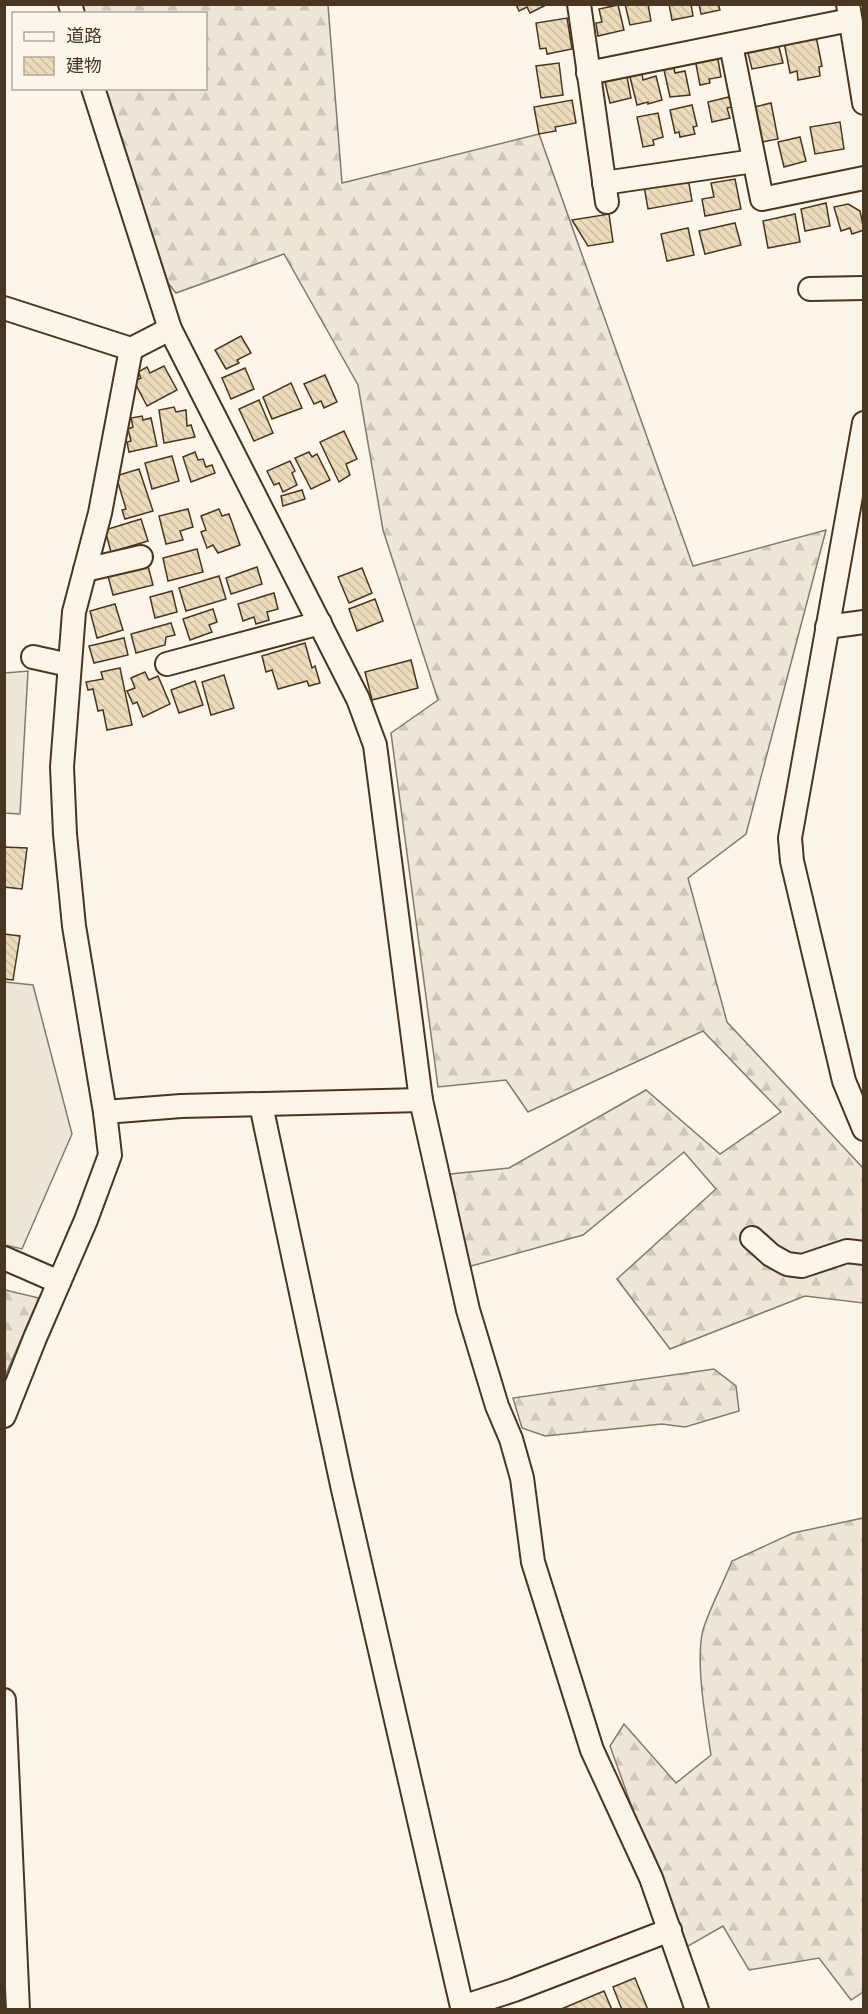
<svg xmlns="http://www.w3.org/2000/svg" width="868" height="2014" viewBox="0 0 868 2014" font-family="'Space Grotesk','Noto Sans JP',sans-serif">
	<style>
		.grass { fill: #ede6d9; stroke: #887966; stroke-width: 1.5 }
		.forest { fill: url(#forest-firs); stroke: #887966; stroke-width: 1.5 }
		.parking { fill: #ede7d9; stroke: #887966; stroke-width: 1.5 }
		.building { fill: url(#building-back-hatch); stroke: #4a3520; stroke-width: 1.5 }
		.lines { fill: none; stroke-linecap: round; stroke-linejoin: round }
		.minor-casing { stroke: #4a3520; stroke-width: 26 }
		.minor { stroke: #fbf6e9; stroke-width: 22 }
	</style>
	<defs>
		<pattern id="forest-firs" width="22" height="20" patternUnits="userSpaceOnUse" patternTransform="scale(1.5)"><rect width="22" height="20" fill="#ede6d9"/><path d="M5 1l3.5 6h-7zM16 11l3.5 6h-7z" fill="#cdc6ba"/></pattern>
		<pattern id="building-back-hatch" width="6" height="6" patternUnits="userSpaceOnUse" patternTransform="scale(1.5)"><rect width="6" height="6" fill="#ecdcbc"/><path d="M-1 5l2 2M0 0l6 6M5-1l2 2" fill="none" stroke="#ccbda1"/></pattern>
	</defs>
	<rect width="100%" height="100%" fill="#fbf6e9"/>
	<polygon class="grass" points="5,982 33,985 72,1134 22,1249 5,1245"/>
	<g class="forest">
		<polygon points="75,5 328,5 342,183 539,134 693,566 826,530 746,834 688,878 727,1022 863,1168 863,1303 805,1296 670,1349 617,1279 716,1189 684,1152 583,1235 464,1268 441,1175 509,1168 646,1090 720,1154 781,1112 703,1031 528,1112 506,1080 438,1087 391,733 438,700 383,530 358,385 284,254 176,293 160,273 101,89 206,88 206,14 78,13"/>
		<polygon points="5,1290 39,1298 5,1376 4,1290"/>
		<polygon points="714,1369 736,1386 739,1411 685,1427 662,1424 545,1436 522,1428 513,1398"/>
		<path d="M863 1518V1992L851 2000 819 1958 749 1970 723 1926 683 1949 610 1746 624 1724 676 1783 711 1755C706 1723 695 1661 703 1630 710 1607 723 1584 732 1561L793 1533Z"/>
	</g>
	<polygon class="parking" points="28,671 20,814 5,813 5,673"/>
	<g class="building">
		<polygon points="516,4 548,4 530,13 527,7 519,11"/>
		<polygon points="625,4 648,4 651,21 630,25"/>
		<polygon points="669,4 691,4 693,16 672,20"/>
		<polygon points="699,4 718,4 720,10 701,14"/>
		<polygon points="618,5 624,30 598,36 596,23 602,22 599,9"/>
		<polygon points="567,18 572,49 547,54 546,48 540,49 536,23"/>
		<polygon points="816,36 822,66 819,67 820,76 798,80 797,71 790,73 784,42"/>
		<polygon points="778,43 783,63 752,69 747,49"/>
		<polygon points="717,54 721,77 709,79 710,83 700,85 695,59"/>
		<polygon points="559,63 563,95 541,98 536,66"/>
		<polygon points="674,68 675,73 685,71 690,95 670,97 664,70"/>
		<polygon points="642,74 643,80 656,76 662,100 648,104 648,102 637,105 630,77"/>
		<polygon points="627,77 631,98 610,103 605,82"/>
		<polygon points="729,97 732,107 727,108 730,118 712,122 708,102"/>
		<polygon points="572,100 576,123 555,127 556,131 539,134 534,107"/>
		<polygon points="771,103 778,139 757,143 750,108"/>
		<polygon points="692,105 697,126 693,127 695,134 680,137 679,132 675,133 670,110"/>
		<polygon points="658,113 663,137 653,140 654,145 643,147 637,117"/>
		<polygon points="840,122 844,149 815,154 810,127"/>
		<polygon points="800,137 806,161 784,167 778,142"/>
		<polygon points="688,178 692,201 648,209 644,186"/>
		<polygon points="735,179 741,209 705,216 702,199 714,197 711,183"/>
		<polygon points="826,203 830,226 805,231 801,209"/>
		<polygon points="848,204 860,211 864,230 852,234 850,228 841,231 834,207"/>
		<polygon points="609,214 613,242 588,246 572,220"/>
		<polygon points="795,214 800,242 768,248 763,221"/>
		<polygon points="735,223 741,245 705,254 699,231"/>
		<polygon points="688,228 694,255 667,261 661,234"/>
		<polygon points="241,336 251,353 237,360 239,363 226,369 215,350"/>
		<polygon points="164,366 177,390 147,406 134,381 141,378 138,372 147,367 150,373"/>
		<polygon points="245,368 254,389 231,399 222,378"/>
		<polygon points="325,375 337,402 324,408 321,401 314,404 304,384"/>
		<polygon points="291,383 302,408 272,419 263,397"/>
		<polygon points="259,400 273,433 254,441 239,409"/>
		<polygon points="174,407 176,412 186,410 187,426 191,425 195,437 164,443 159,410"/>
		<polygon points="142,416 143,420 151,418 157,446 129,452 127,442 131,441 128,429 133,427 131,418"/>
		<polygon points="344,431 357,459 346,464 350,475 339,482 320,442"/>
		<polygon points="195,452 198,460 203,459 206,467 212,465 215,473 191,482 183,457"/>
		<polygon points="309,452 312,457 317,454 330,480 311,489 295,458"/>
		<polygon points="172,456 179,481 152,489 145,463"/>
		<polygon points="290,461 295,471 292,473 297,485 283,492 279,483 274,485 267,471"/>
		<polygon points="139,469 153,511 125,519 122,510 126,509 116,476"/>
		<polygon points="302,490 305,499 283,506 281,496"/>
		<polygon points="188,509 193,527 180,531 183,540 166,544 159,516"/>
		<polygon points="219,509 222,516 229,514 240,545 218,553 213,545 207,548 201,532 206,530 201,516"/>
		<polygon points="141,519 148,541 111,552 105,530"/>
		<polygon points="197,549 203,572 168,581 163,558"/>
		<polygon points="148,566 153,585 113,595 108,576"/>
		<polygon points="257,567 262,584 231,594 226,578"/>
		<polygon points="362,568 372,593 349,603 338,577"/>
		<polygon points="219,576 226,599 186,611 179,588"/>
		<polygon points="172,591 177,612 155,618 150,597"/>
		<polygon points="274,593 278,609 267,612 269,620 256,624 254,617 243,621 238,604"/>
		<polygon points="375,599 383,621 357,631 349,609"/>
		<polygon points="115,604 123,630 97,638 90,611"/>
		<polygon points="213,609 217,622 209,625 212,632 190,640 183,619"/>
		<polygon points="171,623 175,635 166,637 165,645 136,653 131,634"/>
		<polygon points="124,638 128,655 94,663 89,646"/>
		<polygon points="305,643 312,668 315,666 320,683 309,686 307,681 278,689 272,670 266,672 262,656"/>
		<polygon points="411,660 418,688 372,700 365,672"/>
		<polygon points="120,668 132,725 107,730 103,710 98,711 93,689 88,690 86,682 103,679 101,672"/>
		<polygon points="145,672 149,680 158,676 170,704 143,717 137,702 133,704 127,691 135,688 131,678"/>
		<polygon points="224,675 234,708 211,715 202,682"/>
		<polygon points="195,681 203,705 179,713 171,690"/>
		<polygon points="4,847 27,848 22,889 4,887"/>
		<polygon points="4,934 20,936 13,980 4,979"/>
		<polygon points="635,1978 648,2010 622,2010 613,1987"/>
		<polygon points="604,1991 612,2010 559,2010"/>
	</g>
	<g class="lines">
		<defs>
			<g id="minor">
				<polyline points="70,4 73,14"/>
				<polyline points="579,4 607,202"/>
				<polyline points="848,4 864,103"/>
				<polyline points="731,45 762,199 864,178"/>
				<polyline points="588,73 850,20"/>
				<polyline points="93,88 170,329 358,699 375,745 421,1100 468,1310 497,1406 511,1439 522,1478 533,1562 592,1750 651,1878 697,2010"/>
				<polyline points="604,183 754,161"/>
				<polyline points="810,289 864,288"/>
				<polyline points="4,308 131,349 170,329"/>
				<polyline points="864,423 790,838 792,861 844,1081 864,1129"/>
				<polyline points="85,570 141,557"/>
				<polyline points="827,627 864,622"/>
				<polyline points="33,657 69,665"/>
				<polyline points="167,664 320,623"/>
				<polyline points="261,1105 342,1485 462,2007 514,1990 670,1930"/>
				<polyline points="105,1112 181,1106 421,1100"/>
				<polyline points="752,1238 771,1255 787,1264 802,1266 847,1251 864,1253"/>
				<polyline points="4,1258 59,1282"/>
				<polyline points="4,1416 35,1338 86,1220 110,1155 105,1112 74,926 65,834 62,767 74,612 100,513 131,349"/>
				<polyline points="4,1700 18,2010"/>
			</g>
		</defs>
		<use href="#minor" class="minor-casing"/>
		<use href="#minor" class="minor"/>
	</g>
	<rect width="868" height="2014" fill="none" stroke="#4a3520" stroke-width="12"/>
	<rect x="12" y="12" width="195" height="78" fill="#fbf6e9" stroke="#b4a999" stroke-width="1.5"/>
	<rect x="24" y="32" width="30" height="9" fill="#fbf6e9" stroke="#b4a999" stroke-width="1.5"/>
	<text x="66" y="42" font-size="18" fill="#4a3520">道路</text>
	<rect x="24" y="57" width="30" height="18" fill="url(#building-back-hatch)" stroke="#b4a999" stroke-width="1.5"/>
	<text x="66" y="72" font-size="18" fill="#4a3520">建物</text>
</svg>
